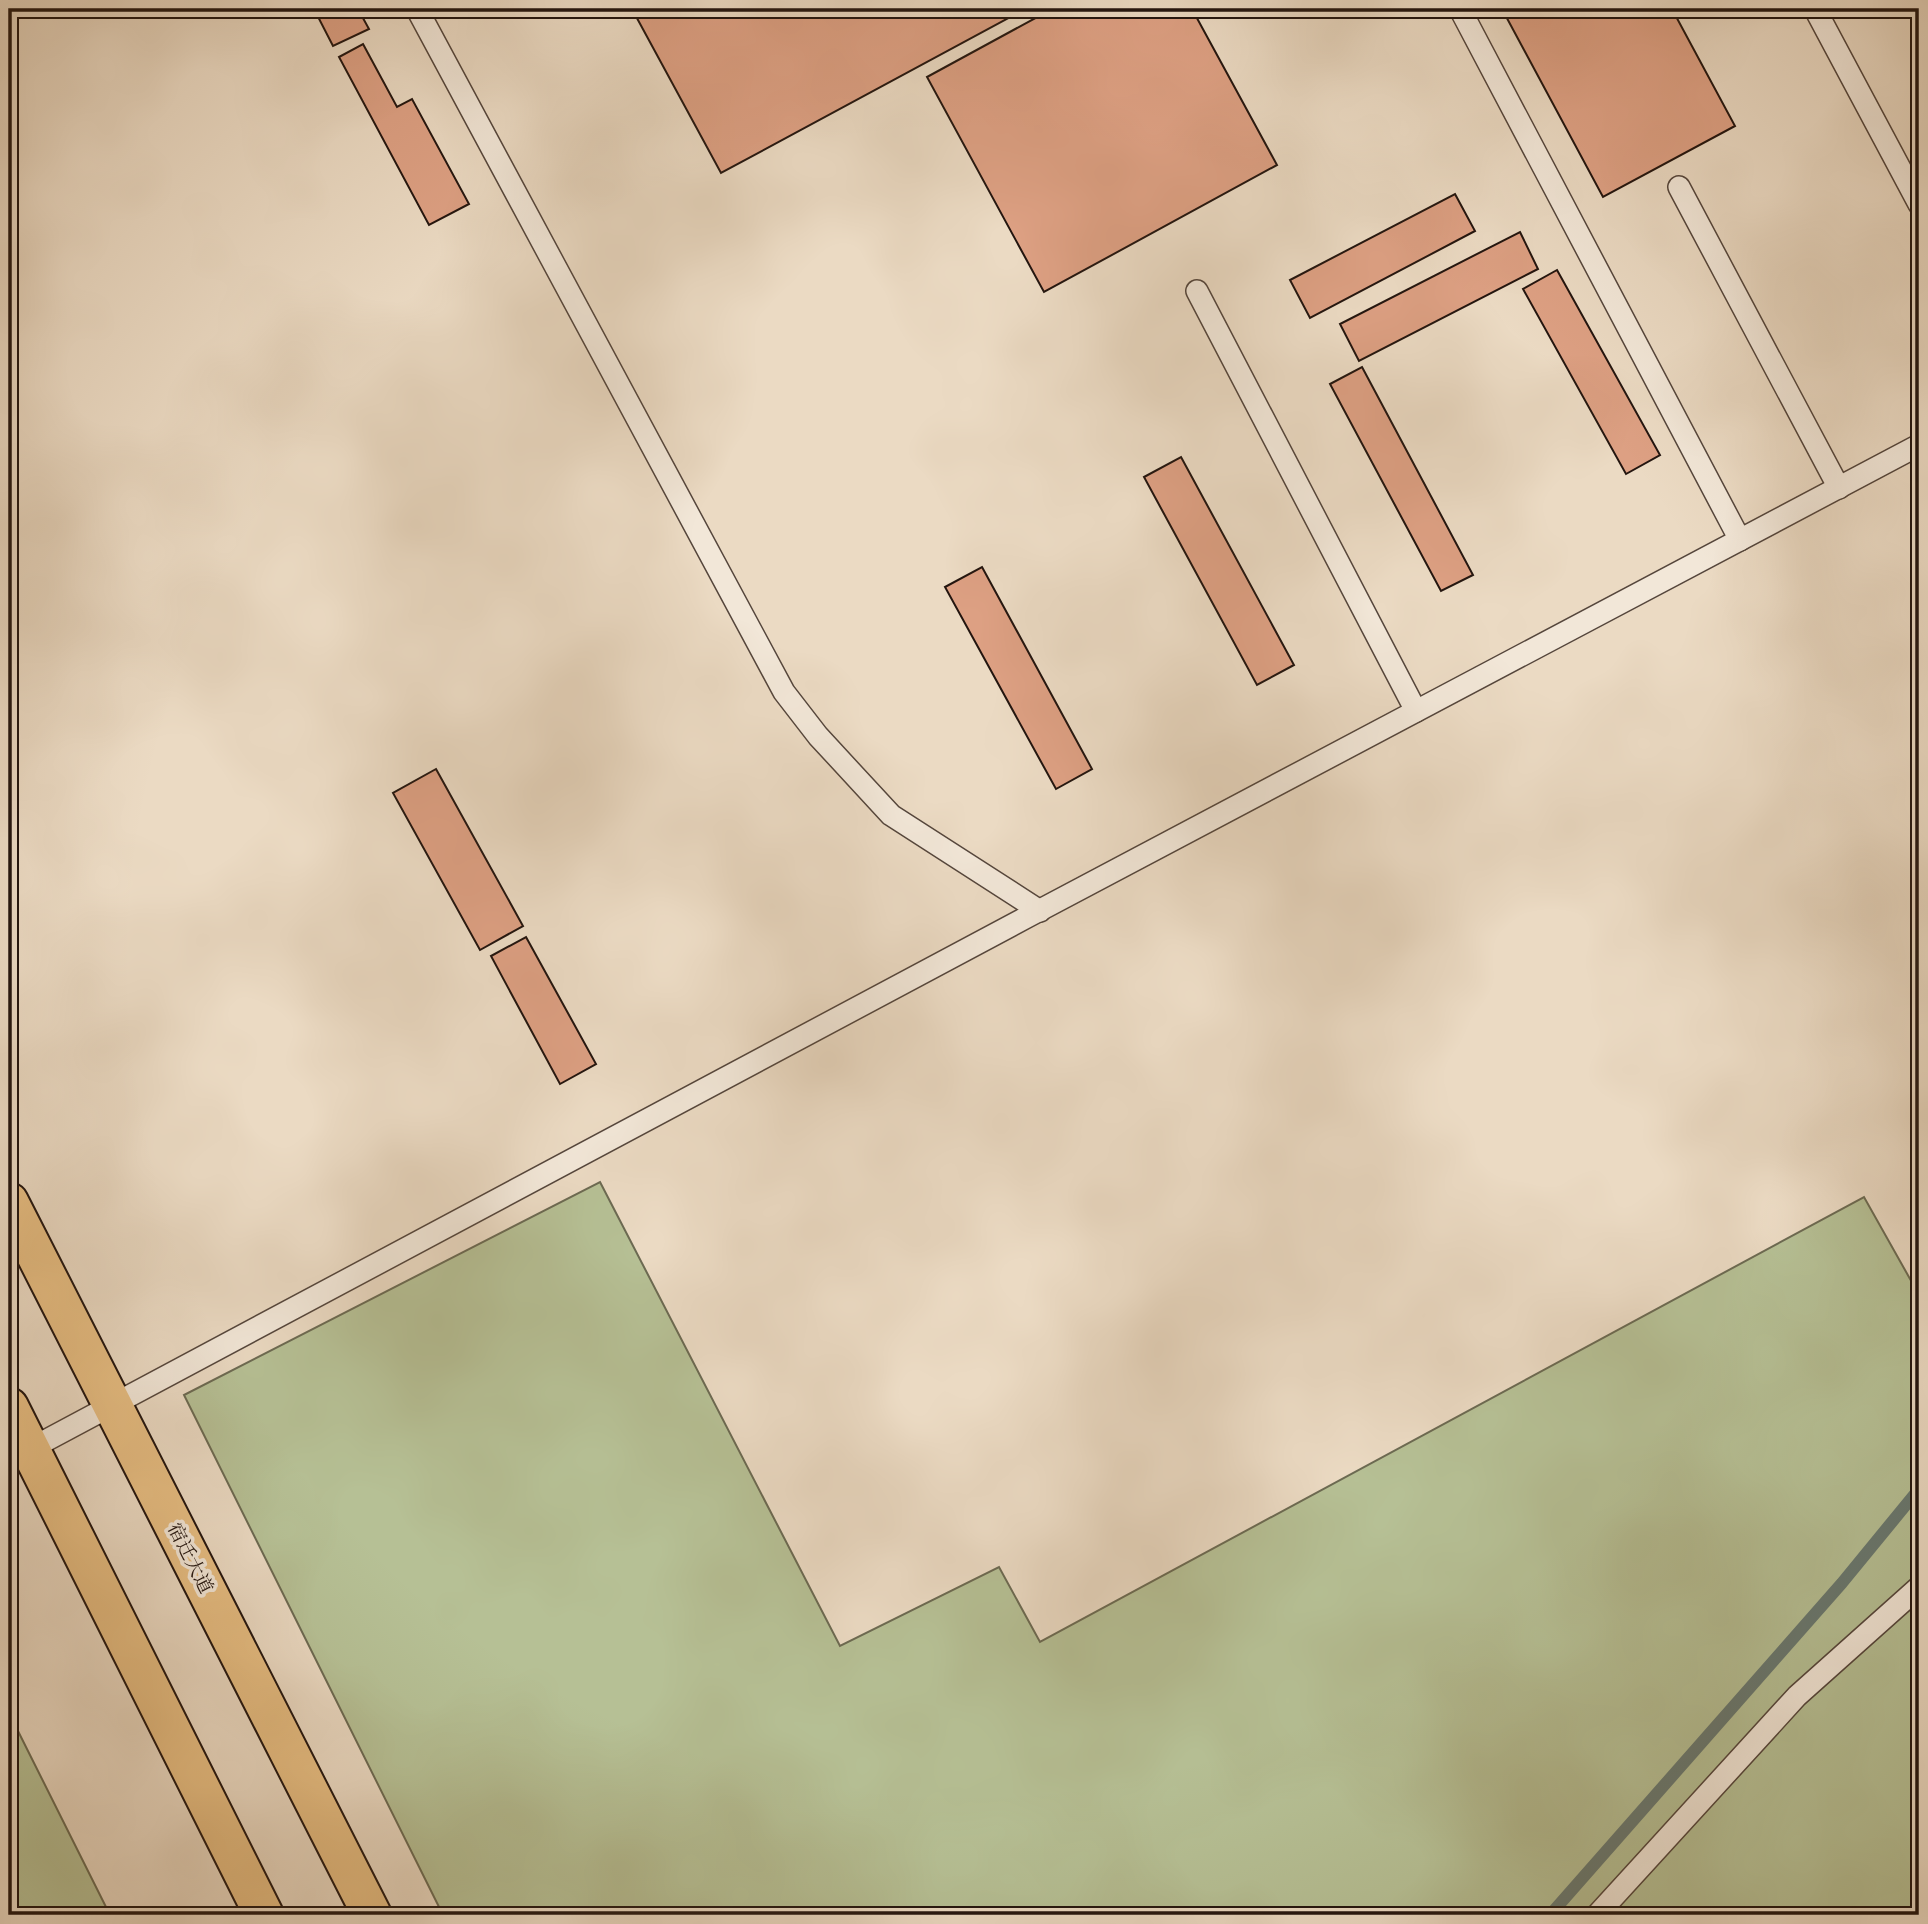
<svg xmlns="http://www.w3.org/2000/svg" width="1928" height="1924" viewBox="0 0 1928 1924" font-family="'Libre Caslon Text','Noto Serif SC',serif">
	<style>
		.green { fill: #b6c095; stroke: #6c6a52; stroke-width: 2 }
		.lines { fill: none; stroke-linecap: round; stroke-linejoin: round }
		.stream { stroke: #697971; stroke-width: 12 }
		.building { fill: #dda083; stroke: #23150f; stroke-width: 2 }
		.lane-casing { stroke: #55463c; stroke-width: 24 }
		.primary-casing { stroke: #23150f; stroke-width: 42 }
		.lane { stroke: #f2e7d8; stroke-width: 21 }
		.primary { stroke: #e6bd82; stroke-width: 38 }
		.labels { text-anchor: middle; stroke-width: 7; stroke-linejoin: round; paint-order: stroke }
		.street-label { font-size: 19px; fill: #23150f; stroke: #f2e7d8 }
	</style>
	<rect width="100%" height="100%" fill="#ebdac3"/>
	<filter id="stains"><feTurbulence type="fractalNoise" baseFrequency=".00286" numOctaves="4"/><feColorMatrix values="0 0 0 0 .2 0 0 0 0 .09 0 0 0 0 .02 0 0 0 .5 -.17"/></filter>
	<radialGradient id="worn" r=".72"><stop offset=".6" stop-color="#630" stop-opacity="0"/><stop offset="1" stop-color="#630" stop-opacity=".3"/></radialGradient>
	<g class="green">
		<polygon points="600,1182 840,1646 999,1567 1040,1642 1864,1197 1914,1286 1919,1336 1919,1915 443,1915 184,1395"/>
		<polygon points="9,1713 110,1915 9,1915"/>
	</g>
	<g class="lines">
		<polyline class="stream" points="1550,1915 1842,1583 1919,1489"/>
	</g>
	<g class="building">
		<polygon points="314,9 358,9 369,29 333,46"/>
		<polygon points="632,9 1025,9 721,173"/>
		<polygon points="1052,9 1192,9 1277,165 1044,292 927,77"/>
		<polygon points="1502,9 1672,9 1735,126 1603,197"/>
		<polygon points="363,44 397,107 412,99 469,204 429,225 339,57"/>
		<polygon points="1455,194 1475,231 1310,318 1290,280"/>
		<polygon points="1520,232 1538,269 1359,361 1340,324"/>
		<polygon points="1557,270 1660,455 1626,474 1523,289"/>
		<polygon points="1362,367 1473,575 1441,591 1330,384"/>
		<polygon points="1181,457 1294,665 1257,685 1144,477"/>
		<polygon points="982,567 1092,769 1056,789 945,587"/>
		<polygon points="436,769 523,926 480,950 393,793"/>
		<polygon points="526,937 596,1064 560,1084 491,956"/>
	</g>
	<g class="lines">
		<defs>
			<g id="lane">
				<polyline points="417,9 784,692 818,736 891,815 1040,911"/>
				<polyline points="1460,9 1740,540"/>
				<polyline points="1815,9 1919,204"/>
				<polyline points="1679,187 1839,488"/>
				<polyline points="1197,291 1416,711"/>
				<polyline points="30,1449 1027,917 1919,445"/>
				<polyline points="1597,1915 1797,1696 1919,1587"/>
			</g>
			<g id="primary">
				<polyline points="9,1202 372,1915"/>
				<polyline points="9,1407 264,1915"/>
			</g>
		</defs>
		<use href="#lane" class="lane-casing"/>
		<use href="#primary" class="primary-casing"/>
		<use href="#lane" class="lane"/>
		<use href="#primary" class="primary"/>
	</g>
	<g class="labels">
		<g class="street-label">
			<text transform="translate(191 1558) rotate(63)" y="7">宿迁大道</text>
		</g>
	</g>
	<rect width="1928" height="1924" fill="none" stroke="#ebdac3" stroke-width="35"/>
	<rect x="10" y="10" width="1907" height="1903" fill="none" stroke="#23150f" stroke-width="3.5"/>
	<rect x="18" y="18" width="1893" height="1889" fill="none" stroke="#23150f" stroke-width="2"/>
	<rect width="100%" height="100%" filter="url(#stains)"/>
	<rect width="100%" height="100%" fill="url(#worn)"/>
</svg>
